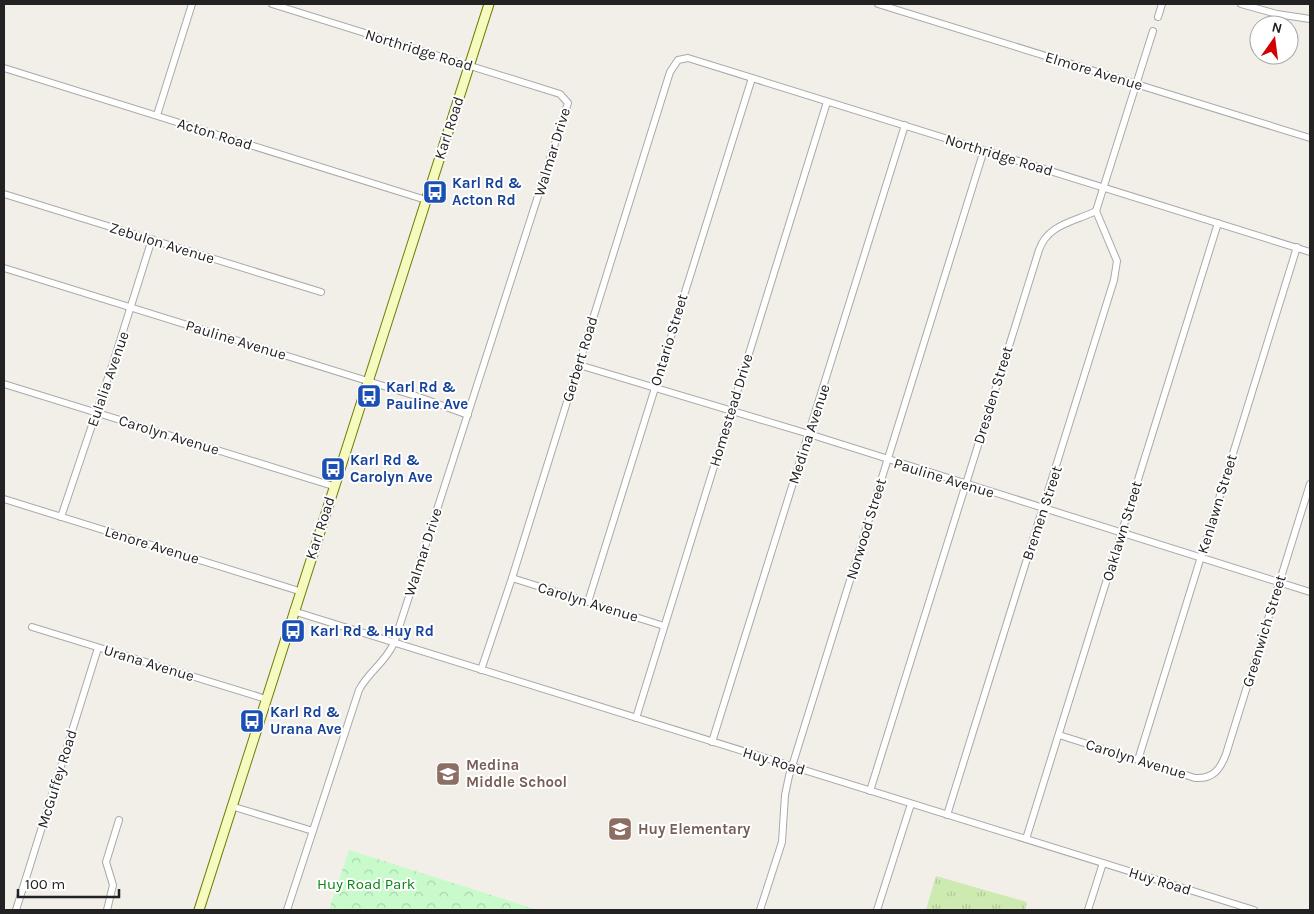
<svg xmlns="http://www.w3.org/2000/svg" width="1314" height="914" viewBox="0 0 1314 914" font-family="Karla,sans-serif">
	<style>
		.grass { fill: url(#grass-tufts) }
		.park { fill: url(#park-crowns) }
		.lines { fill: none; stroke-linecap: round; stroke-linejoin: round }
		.minor-casing { stroke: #a9a9a9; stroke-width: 8 }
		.secondary-casing { stroke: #707d05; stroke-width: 11 }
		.minor { stroke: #fff; stroke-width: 6 }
		.secondary { stroke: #f7fabf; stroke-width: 9 }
		.labels { text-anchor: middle; stroke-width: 4; stroke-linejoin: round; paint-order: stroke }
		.street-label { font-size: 15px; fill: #222; stroke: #fff }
		.transit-label { font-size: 15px; font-weight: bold; fill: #164399; stroke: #fff; text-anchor: start }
		.education-label { font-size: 15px; font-weight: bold; fill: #785e54; stroke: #fff; text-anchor: start }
		.park-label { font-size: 15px; fill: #0c8416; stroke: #fff }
	</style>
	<defs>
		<pattern id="grass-tufts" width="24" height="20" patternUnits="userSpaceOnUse" patternTransform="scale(1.25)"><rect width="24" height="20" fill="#cdebb0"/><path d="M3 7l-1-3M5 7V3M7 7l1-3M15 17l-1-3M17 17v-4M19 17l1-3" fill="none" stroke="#b0c997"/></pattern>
		<pattern id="park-crowns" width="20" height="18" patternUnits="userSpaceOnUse" patternTransform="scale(1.25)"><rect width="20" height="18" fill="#c8facc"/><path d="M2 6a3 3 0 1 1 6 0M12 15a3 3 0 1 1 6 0" fill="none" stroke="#acd6af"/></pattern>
	</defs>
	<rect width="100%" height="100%" fill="#f2efe9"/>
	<polygon class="grass" points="936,876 1027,902 1025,910 926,910"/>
	<polygon class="park" points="349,850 538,910 329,910"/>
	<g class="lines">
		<defs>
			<g id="minor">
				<path d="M272 4 560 94 568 103 394 643C385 663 369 671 359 690L287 910"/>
				<polyline points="878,4 1310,138"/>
				<polyline points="1241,4 1277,14 1310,19"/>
				<polyline points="1158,17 1162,4"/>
				<polyline points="4,68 426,200"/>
				<polyline points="157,115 192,4"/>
				<polyline points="4,194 321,292"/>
				<polyline points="4,268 419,397 468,415"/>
				<polyline points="579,365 809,434 1310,592"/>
				<polyline points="4,384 333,486"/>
				<polyline points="4,499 299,591"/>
				<polyline points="61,517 114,360 152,239"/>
				<polyline points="512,578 664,626"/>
				<polyline points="588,602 752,78"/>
				<polyline points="293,611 1254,910"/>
				<polyline points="32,627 266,699"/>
				<polyline points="481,670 512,578 670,72 678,60 688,58 1310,252"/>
				<polyline points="636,718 827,102"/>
				<path d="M1059 735 1195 778C1213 779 1220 770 1226 754L1310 484"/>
				<polyline points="712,742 905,125"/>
				<polyline points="1138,760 1297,247"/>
				<path d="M870 791 1039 250C1048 224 1074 222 1096 211L1153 31"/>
				<polyline points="231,806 313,831"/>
				<polyline points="947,815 1114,280 1117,261 1096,211"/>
				<polyline points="1026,839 1218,223"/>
				<polyline points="16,910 98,648"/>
				<polyline points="107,910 113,885 106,862 119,820"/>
				<polyline points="760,910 782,842 785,795 789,776 984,150"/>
				<polyline points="877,910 911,804"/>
				<polyline points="1088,910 1103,863"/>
			</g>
			<polyline id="secondary" points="199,910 489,4"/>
		</defs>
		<use href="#minor" class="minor-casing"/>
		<use href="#secondary" class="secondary-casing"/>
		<use href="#minor" class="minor"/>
		<use href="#secondary" class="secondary"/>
	</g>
	<defs>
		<symbol id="bus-square" viewBox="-11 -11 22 22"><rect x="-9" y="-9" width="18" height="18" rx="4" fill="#1a4fb4" stroke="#fff"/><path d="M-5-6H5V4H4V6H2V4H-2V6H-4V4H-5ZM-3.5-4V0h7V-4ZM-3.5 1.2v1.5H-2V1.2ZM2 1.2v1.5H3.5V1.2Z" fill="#fff"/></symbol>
		<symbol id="school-square" viewBox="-11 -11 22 22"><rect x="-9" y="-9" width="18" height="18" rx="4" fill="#8d6e63" stroke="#fff"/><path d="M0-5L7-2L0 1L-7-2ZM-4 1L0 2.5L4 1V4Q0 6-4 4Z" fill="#fff"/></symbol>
	</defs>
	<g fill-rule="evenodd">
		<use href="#bus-square" x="421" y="178" width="28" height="28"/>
		<use href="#bus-square" x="355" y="382" width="28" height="28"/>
		<use href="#bus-square" x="319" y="455" width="28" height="28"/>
		<use href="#bus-square" x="279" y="617" width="28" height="28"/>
		<use href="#bus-square" x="238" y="707" width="28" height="28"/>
		<use href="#school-square" x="434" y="760" width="28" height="28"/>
		<use href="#school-square" x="606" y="815" width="28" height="28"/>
	</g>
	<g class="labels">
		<g class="street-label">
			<text transform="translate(419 50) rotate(17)" y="5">Northridge Road</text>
			<text transform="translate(1094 71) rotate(17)" y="5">Elmore Avenue</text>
			<text transform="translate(449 128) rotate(-72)" y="5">Karl Road</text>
			<text transform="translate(215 134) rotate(17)" y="5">Acton Road</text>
			<text transform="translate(552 152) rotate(-73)" y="5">Walmar Drive</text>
			<text transform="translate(999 155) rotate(17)" y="5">Northridge Road</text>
			<text transform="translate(162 243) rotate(17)" y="5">Zebulon Avenue</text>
			<text transform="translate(236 340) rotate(17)" y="5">Pauline Avenue</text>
			<text transform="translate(669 340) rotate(-73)" y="5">Ontario Street</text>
			<text transform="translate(580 359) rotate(-73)" y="5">Gerbert Road</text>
			<text transform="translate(108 379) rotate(-71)" y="5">Eulalia Avenue</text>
			<text transform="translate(993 395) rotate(-73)" y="5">Dresden Street</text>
			<text transform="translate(731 410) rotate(-73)" y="5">Homestead Drive</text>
			<text transform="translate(809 434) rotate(-72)" y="5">Medina Avenue</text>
			<text transform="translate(169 435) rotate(17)" y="5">Carolyn Avenue</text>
			<text transform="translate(944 478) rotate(17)" y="5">Pauline Avenue</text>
			<text transform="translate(1217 504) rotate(-73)" y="5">Kenlawn Street</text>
			<text transform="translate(1042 513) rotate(-72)" y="5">Bremen Street</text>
			<text transform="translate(320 528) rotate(-72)" y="5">Karl Road</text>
			<text transform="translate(866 529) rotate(-73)" y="5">Norwood Street</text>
			<text transform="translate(1122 531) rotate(-73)" y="5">Oaklawn Street</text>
			<text transform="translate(152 545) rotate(17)" y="5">Lenore Avenue</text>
			<text transform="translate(423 552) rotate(-72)" y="5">Walmar Drive</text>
			<text transform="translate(588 602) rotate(17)" y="5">Carolyn Avenue</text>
			<text transform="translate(1264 631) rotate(-73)" y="5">Greenwich Street</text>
			<text transform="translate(149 663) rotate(17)" y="5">Urana Avenue</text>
			<text transform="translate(1136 759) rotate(17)" y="5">Carolyn Avenue</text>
			<text transform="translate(774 761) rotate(17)" y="5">Huy Road</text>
			<text transform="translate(57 779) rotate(-73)" y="5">McGuffey Road</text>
			<text transform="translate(1160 881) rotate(17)" y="5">Huy Road</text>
		</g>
		<g class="transit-label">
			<text x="452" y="188">Karl Rd &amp;<tspan x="452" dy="17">Acton Rd</tspan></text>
			<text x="386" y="392">Karl Rd &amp;<tspan x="386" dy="17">Pauline Ave</tspan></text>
			<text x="350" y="465">Karl Rd &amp;<tspan x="350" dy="17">Carolyn Ave</tspan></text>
			<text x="310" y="636">Karl Rd &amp; Huy Rd</text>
			<text x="270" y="717">Karl Rd &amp;<tspan x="270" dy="17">Urana Ave</tspan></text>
		</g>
		<g class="education-label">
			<text x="466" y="770">Medina<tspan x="466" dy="17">Middle School</tspan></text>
			<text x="638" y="834">Huy Elementary</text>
		</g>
		<g class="park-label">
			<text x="366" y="889">Huy Road Park</text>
		</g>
	</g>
	<rect width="1314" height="914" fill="none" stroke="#222222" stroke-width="10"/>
	<g transform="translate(1274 40) rotate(14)"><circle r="24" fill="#ffffff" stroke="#a7a7a7"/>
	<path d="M0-4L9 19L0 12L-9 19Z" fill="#d40000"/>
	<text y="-8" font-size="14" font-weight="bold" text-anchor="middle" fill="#222222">N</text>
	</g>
	<path d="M18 889v8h101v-8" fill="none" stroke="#222222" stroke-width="2.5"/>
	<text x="25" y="889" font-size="15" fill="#222222" stroke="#ffffff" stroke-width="4" paint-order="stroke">100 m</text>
</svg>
